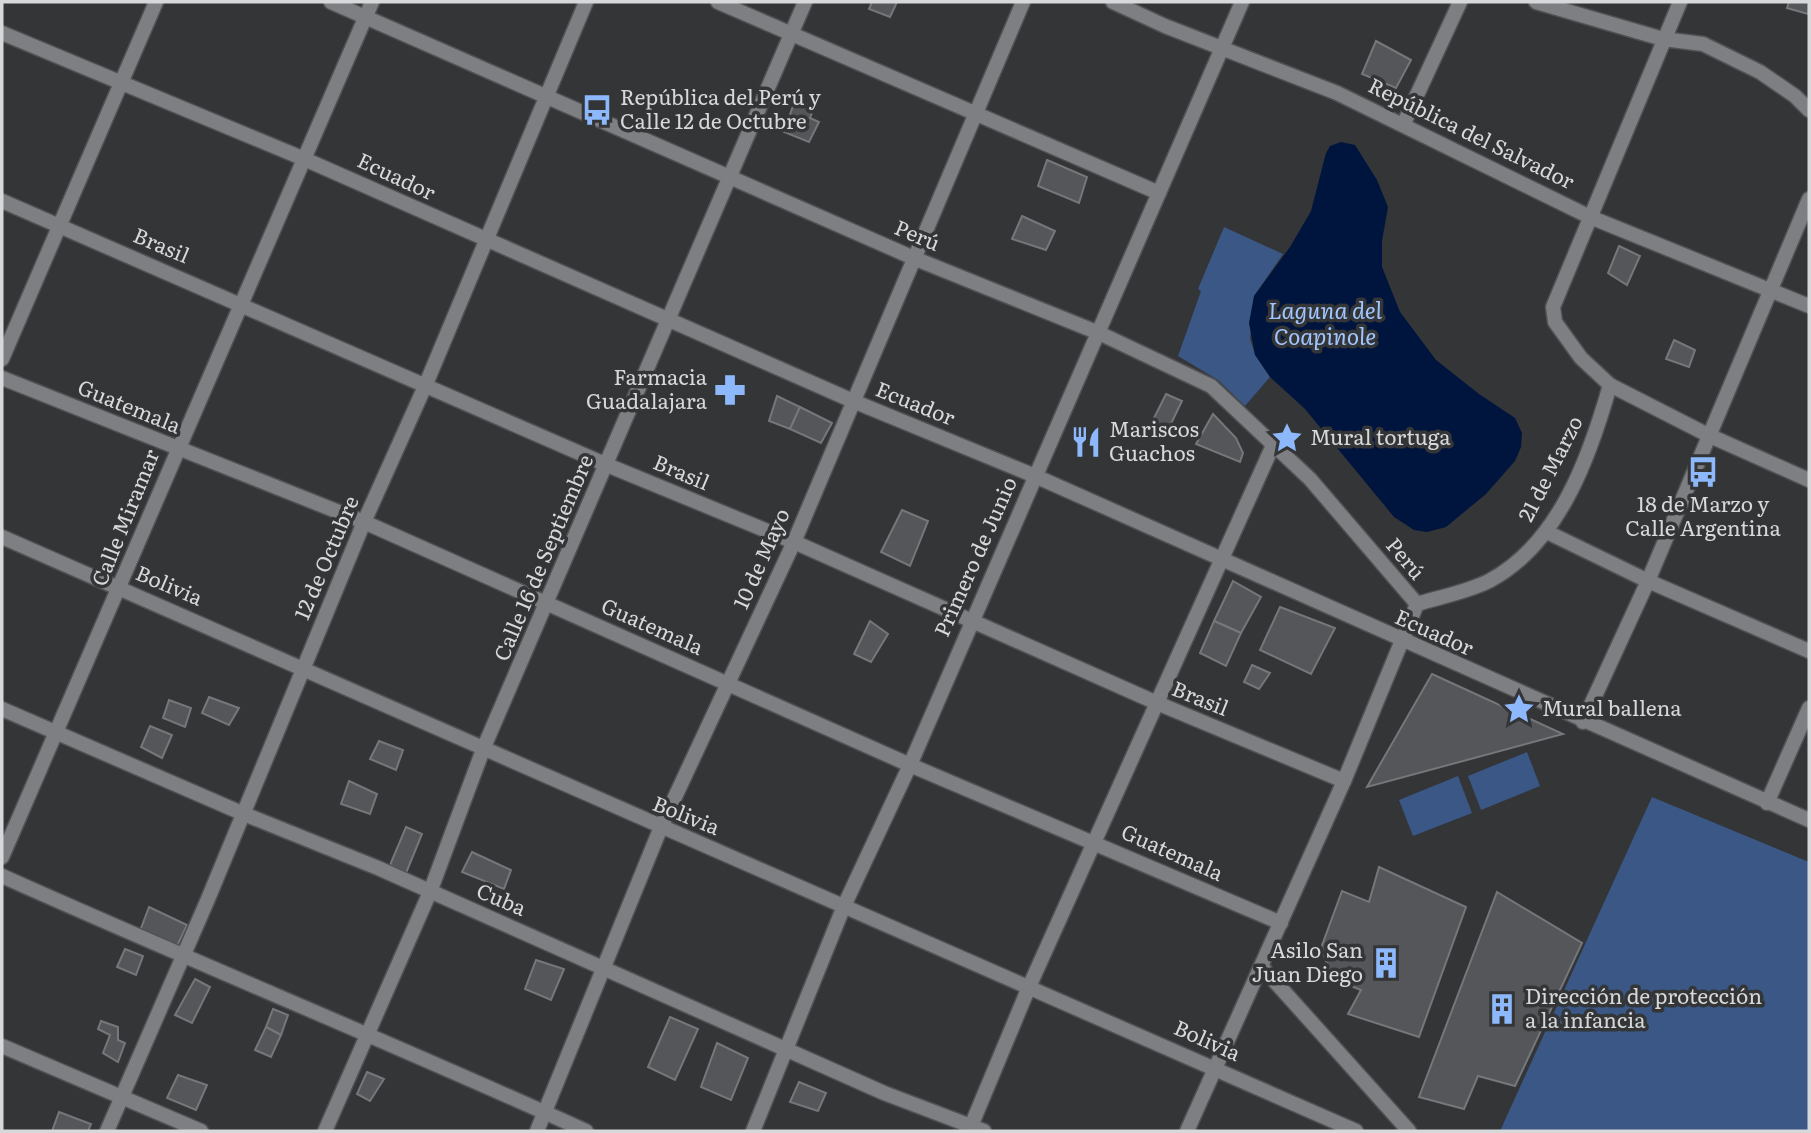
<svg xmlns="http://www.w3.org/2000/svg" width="1811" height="1133" viewBox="0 0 1811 1133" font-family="Literata,serif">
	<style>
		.green { fill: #3a5785 }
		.water { fill: #00153e }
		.building { fill: #545659; stroke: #75777a; stroke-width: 2 }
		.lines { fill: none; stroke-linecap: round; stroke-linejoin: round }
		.minor-casing { stroke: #505153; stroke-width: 17 }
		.minor { stroke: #7d7f82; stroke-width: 14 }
		.labels { text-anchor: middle; stroke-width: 7; stroke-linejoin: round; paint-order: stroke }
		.poi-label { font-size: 21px; fill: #d7d8d9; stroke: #333537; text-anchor: start }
		.street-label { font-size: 21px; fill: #d7d8d9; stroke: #333537 }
		.water-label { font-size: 23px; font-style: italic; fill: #a0c5fe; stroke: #333537 }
	</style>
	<rect width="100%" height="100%" fill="#333537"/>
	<g class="green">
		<polygon points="1224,227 1283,254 1254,296 1250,339 1255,354 1270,377 1245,406 1218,380 1178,356 1201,291 1198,289"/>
		<polygon points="1527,752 1540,786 1481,810 1468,776"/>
		<polygon points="1458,776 1472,813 1413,836 1399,800"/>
		<polygon points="1652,797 1809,862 1809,1131 1500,1131"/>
	</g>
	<polygon class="water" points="1341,142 1355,145 1377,180 1388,207 1382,241 1382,267 1400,312 1436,360 1479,394 1515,418 1522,433 1521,447 1515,461 1486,494 1446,527 1427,532 1414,530 1394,517 1305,409 1270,377 1255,355 1249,323 1254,296 1290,247 1311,211 1326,153 1330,146"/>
	<g class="building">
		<polygon points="872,2 897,2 890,17 869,9"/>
		<polygon points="1789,2 1809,2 1808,14 1787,8"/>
		<polygon points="1376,41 1411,60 1396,88 1362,74"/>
		<polygon points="795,100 814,107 810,118 819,122 809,142 784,132"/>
		<polygon points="1047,160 1087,177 1079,203 1038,186"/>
		<polygon points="1022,216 1055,231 1046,250 1012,239"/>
		<polygon points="1619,246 1640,256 1627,285 1608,273"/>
		<polygon points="1674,340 1695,350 1689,367 1666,359"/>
		<polygon points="1166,394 1182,401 1168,430 1152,422"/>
		<polygon points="777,396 800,407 790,429 769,421"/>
		<polygon points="800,407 832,423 821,443 790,429"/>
		<polygon points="1213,414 1236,438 1243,453 1240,462 1196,444"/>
		<polygon points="902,510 928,521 910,566 881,552"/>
		<polygon points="1233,581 1261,597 1241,633 1214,621"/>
		<polygon points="1280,607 1335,628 1311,674 1260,650"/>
		<polygon points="870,621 888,634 871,662 854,654"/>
		<polygon points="1214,621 1241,633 1226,666 1200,653"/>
		<polygon points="1252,665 1270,673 1259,689 1244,682"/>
		<polygon points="1432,674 1563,734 1367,787"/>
		<polygon points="209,697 239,708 229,725 202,713"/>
		<polygon points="169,700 191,708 185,727 163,718"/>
		<polygon points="150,726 172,735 162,758 141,747"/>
		<polygon points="379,741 403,750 396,770 370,759"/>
		<polygon points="349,781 377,794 370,814 341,804"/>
		<polygon points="406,827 422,834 406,873 390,865"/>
		<polygon points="472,852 511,870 504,889 462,872"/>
		<polygon points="1379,867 1466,907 1419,1037 1348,1014 1361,990 1333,979 1321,948 1342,891 1369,902"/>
		<polygon points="1497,892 1582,943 1515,1086 1478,1076 1464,1109 1419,1097"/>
		<polygon points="149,907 187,925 176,948 140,931"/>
		<polygon points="125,949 143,956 136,975 117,967"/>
		<polygon points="536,960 564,969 551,1000 525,989"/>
		<polygon points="195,979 210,987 192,1023 175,1015"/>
		<polygon points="273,1009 288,1015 281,1035 266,1027"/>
		<polygon points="670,1017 698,1029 675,1080 648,1067"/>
		<polygon points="101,1021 118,1027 118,1040 125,1043 118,1062 103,1053 110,1035 98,1029"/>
		<polygon points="266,1027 281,1035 271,1057 255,1050"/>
		<polygon points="717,1043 748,1058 731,1100 701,1087"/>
		<polygon points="367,1072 384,1079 370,1101 357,1094"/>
		<polygon points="178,1075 207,1085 196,1110 167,1098"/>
		<polygon points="799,1082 826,1093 818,1111 790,1102"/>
		<polygon points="59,1112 91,1124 88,1131 52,1131"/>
	</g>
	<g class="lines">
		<defs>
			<g id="minor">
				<polyline points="331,2 916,259 1099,333 1211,386 1310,479 1417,604"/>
				<polyline points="718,2 1159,193"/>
				<polyline points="1113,2 1165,26 1337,93 1590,217 1809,306"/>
				<polyline points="1536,2 1663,39 1703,44 1760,72 1795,96 1809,110"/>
				<polyline points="1680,2 1553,307 1555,322 1581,358 1610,385 1708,435 1809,480"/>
				<polyline points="2,33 302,158 853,401 1035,476 1809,820"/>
				<polyline points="1404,123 1460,2"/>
				<polyline points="2,201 607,465 794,542 1157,703 1344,781"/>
				<polyline points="2,359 156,2"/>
				<polyline points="2,378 364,522 910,765 1281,923"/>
				<polyline points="1547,532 1648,581 1809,651"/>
				<polyline points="2,537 1356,1131"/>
				<polyline points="2,709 244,814 378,868 884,1093 984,1131"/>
				<polyline points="1583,722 1648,581 1809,199"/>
				<polyline points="1767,803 1809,708"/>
				<polyline points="2,857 372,2"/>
				<path d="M2 876C196 963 392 1043 586 1131"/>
				<polyline points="1262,967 1409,1131"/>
				<polyline points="2,1046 201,1131"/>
				<polyline points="107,1131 208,899 364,522 426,384 586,2"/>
				<polyline points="325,1131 430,892 484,747 805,2"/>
				<polyline points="537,1131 661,827 794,542 1023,2"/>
				<polyline points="753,1131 844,906 910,765 1242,2"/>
				<polyline points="969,1131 1029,987 1274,443"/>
				<path d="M1187 1131 1344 781 1417 604C1440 597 1467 592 1489 581 1559 544 1590 456 1610 385"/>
			</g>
		</defs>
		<use href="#minor" class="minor-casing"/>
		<use href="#minor" class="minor"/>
	</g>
	<defs>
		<symbol id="bus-bare" viewBox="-9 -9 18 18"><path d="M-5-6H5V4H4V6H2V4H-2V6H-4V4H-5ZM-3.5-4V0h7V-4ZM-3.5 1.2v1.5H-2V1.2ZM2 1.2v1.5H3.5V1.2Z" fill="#8db9fc" stroke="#333537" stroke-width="2.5" paint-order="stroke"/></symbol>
		<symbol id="pharmacy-bare" viewBox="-9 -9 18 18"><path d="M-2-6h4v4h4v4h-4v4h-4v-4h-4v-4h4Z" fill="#8db9fc" stroke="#333537" stroke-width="2.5" paint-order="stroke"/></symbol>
		<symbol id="sight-bare" viewBox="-9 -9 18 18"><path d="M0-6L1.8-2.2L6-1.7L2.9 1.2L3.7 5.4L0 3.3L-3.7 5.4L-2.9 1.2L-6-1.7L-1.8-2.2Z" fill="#8db9fc" stroke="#333537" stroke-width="2.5" paint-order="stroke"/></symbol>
		<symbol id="restaurant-bare" viewBox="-9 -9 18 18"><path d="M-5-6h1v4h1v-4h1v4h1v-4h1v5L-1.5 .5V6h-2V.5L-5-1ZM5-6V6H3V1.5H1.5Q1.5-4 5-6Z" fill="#8db9fc" stroke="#333537" stroke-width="2.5" paint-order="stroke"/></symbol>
		<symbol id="building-bare" viewBox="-9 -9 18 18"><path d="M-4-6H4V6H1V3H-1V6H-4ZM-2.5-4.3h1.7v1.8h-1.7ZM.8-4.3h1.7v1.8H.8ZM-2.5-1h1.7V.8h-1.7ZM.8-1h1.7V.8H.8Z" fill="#8db9fc" stroke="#333537" stroke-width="2.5" paint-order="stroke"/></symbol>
	</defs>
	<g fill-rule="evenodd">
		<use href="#bus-bare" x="575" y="88" width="44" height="44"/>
		<use href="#pharmacy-bare" x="708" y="368" width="44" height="44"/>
		<use href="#sight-bare" x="1265" y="416" width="44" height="44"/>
		<use href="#restaurant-bare" x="1064" y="420" width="44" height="44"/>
		<use href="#bus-bare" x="1681" y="450" width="44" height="44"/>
		<use href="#sight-bare" x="1497" y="687" width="44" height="44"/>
		<use href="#building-bare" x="1364" y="941" width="44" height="44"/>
		<use href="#building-bare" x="1480" y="987" width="44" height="44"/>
	</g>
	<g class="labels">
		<g class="poi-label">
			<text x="620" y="105">República del Perú y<tspan x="620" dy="24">Calle 12 de Octubre</tspan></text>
			<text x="707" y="385" text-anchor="end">Farmacia<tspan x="707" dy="24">Guadalajara</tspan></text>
			<text x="1109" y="437">Mariscos<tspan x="1109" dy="24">Guachos</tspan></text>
			<text x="1310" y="445">Mural tortuga</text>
			<text x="1703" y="512" text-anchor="middle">18 de Marzo y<tspan x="1703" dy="24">Calle Argentina</tspan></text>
			<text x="1542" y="716">Mural ballena</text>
			<text x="1363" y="958" text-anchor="end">Asilo San<tspan x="1363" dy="24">Juan Diego</tspan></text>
			<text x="1525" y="1004">Dirección de protección<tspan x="1525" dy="24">a la infancia</tspan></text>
		</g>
		<g class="street-label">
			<text transform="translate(1471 134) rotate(26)" y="7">República del Salvador</text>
			<text transform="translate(396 177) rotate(25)" y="7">Ecuador</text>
			<text transform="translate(917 236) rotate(23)" y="7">Perú</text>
			<text transform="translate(161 246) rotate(23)" y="7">Brasil</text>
			<text transform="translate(915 404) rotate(22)" y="7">Ecuador</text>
			<text transform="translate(129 407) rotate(22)" y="7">Guatemala</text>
			<text transform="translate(1551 469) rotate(-63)" y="7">21 de Marzo</text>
			<text transform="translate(681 473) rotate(23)" y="7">Brasil</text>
			<text transform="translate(126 518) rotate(-68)" y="7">Calle Miramar</text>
			<text transform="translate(976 557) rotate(-66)" y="7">Primero de Junio</text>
			<text transform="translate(327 558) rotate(-67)" y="7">12 de Octubre</text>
			<text transform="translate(544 558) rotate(-67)" y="7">Calle 16 de Septiembre</text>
			<text transform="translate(762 559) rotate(-66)" y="7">10 de Mayo</text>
			<text transform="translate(1405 559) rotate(50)" y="7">Perú</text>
			<text transform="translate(169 586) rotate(23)" y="7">Bolivia</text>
			<text transform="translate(652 627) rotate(24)" y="7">Guatemala</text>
			<text transform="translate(1434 633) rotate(24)" y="7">Ecuador</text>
			<text transform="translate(1200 699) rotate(22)" y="7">Brasil</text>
			<text transform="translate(686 816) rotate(22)" y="7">Bolivia</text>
			<text transform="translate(1172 853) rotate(24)" y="7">Guatemala</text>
			<text transform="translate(501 900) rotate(23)" y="7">Cuba</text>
			<text transform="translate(1207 1041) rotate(24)" y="7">Bolivia</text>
		</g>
		<g class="water-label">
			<text x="1325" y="319">Laguna del<tspan x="1325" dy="26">Coapinole</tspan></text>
		</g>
	</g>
	<rect width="1811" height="1133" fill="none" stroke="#d7d8d9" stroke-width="7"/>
</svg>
